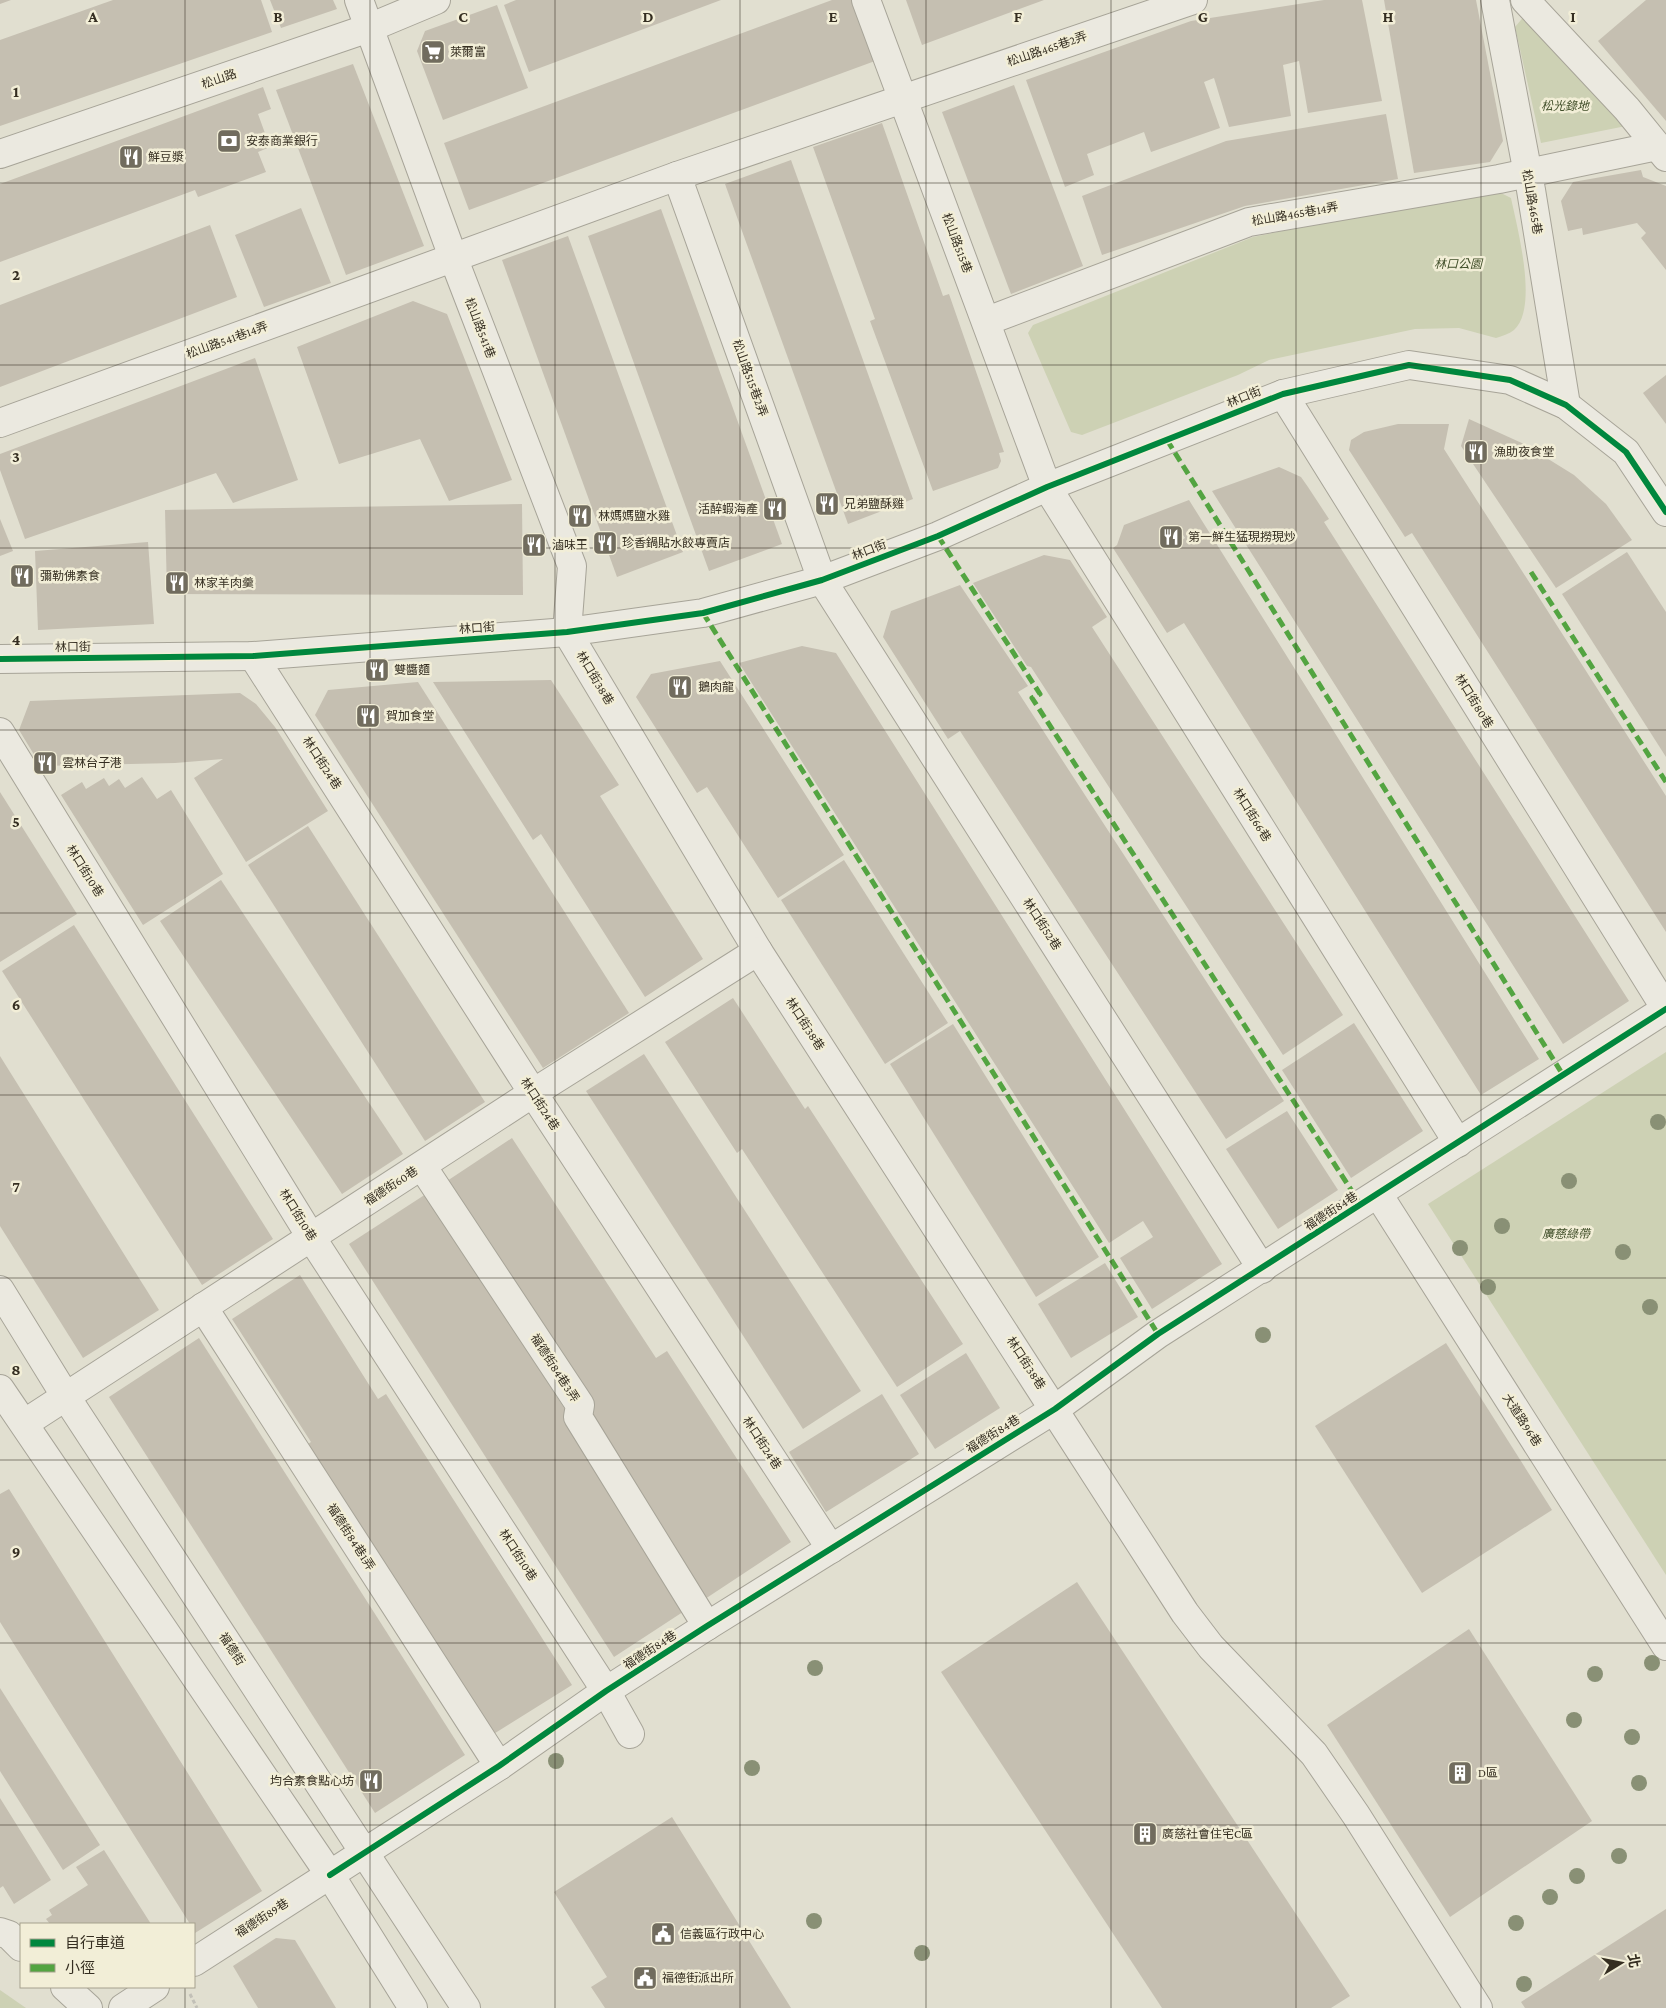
<svg xmlns="http://www.w3.org/2000/svg" width="1666" height="2008" viewBox="0 0 1666 2008" font-family="'Crimson Pro','Noto Sans TC',serif">
	<style>
		.green { fill: #cdd1b4 }
		.building { fill: #c5bfb1; fill-rule: evenodd }
		.lines { fill: none; stroke-linecap: round; stroke-linejoin: round }
		.minor-casing { stroke: #a7a498; stroke-width: 30 }
		.path { stroke: #c2c0b7; stroke-width: 3; stroke-dasharray: 4 2.5; stroke-linecap: butt }
		.minor { stroke: #ebe9e0; stroke-width: 28 }
		.quiet { stroke: #53a441; stroke-width: 5; stroke-dasharray: 10 5; stroke-linecap: butt }
		.cycleway-casing { stroke: #f2eed7; stroke-width: 9 }
		.cycleway { stroke: #00873e; stroke-width: 6 }
		.tree { fill: #899075 }
		.grid { fill: none; stroke: #352e21; stroke-width: 1; stroke-opacity: 0.55 }
		.labels { text-anchor: middle; stroke-width: 5; stroke-linejoin: round; paint-order: stroke }
		.street-label { font-size: 12px; fill: #352e21; stroke: #f2eed7 }
		.poi-label { font-size: 12px; fill: #352e21; stroke: #f2eed7; text-anchor: start }
		.park-label { font-size: 12px; font-style: italic; fill: #414f2a; stroke: #f2eed7 }
		.grid-label { font-size: 16px; text-anchor: middle; font-weight: bold; fill: #352e21; stroke: #f2eed7; stroke-width: 5; stroke-linejoin: round; paint-order: stroke }
	</style>
	<rect width="100%" height="100%" fill="#e1dfd0"/>
	<g class="green">
		<polygon points="1526,14 1626,126 1541,143 1515,27"/>
		<path d="M1499 192 1511 198C1517 227 1539 308 1514 330 1509 334 1502 336 1496 338L1459 328 1415 329 1269 360 1238 375 1082 435 1071 432 1028 333 1033 325 1253 237 1366 214Z"/>
		<polygon points="1666,1052 1666,1575 1428,1204"/>
		<polygon points="0,1990 26,2008 0,2008"/>
	</g>
	<g class="building">
		<polygon points="0,0 11,0 0,4"/>
		<polygon points="113,0 261,0 272,32 0,126 0,40"/>
		<polygon points="270,0 333,0 337,9 281,28"/>
		<polygon points="516,0 721,0 529,72 504,5"/>
		<polygon points="832,0 852,0 875,61 469,210 444,143"/>
		<polygon points="906,0 1044,0 922,45"/>
		<polygon points="1324,0 1362,0 1382,101 1308,113 1299,61 1283,65 1291,116 1229,127 1214,78 1204,82 1220,128 1151,152 1144,132 1087,154 1094,175 1065,187 1026,80 1191,21"/>
		<polygon points="1384,0 1476,0 1503,141 1490,162 1414,173"/>
		<polygon points="1646,0 1666,0 1666,121 1598,41"/>
		<polygon points="497,5 528,88 443,120 417,51 425,31"/>
		<polygon points="353,64 424,246 346,275 276,90"/>
		<polygon points="1014,85 1083,266 1011,294 942,112"/>
		<polygon points="263,87 271,109 258,114 270,147 258,152 266,172 198,197 195,190 0,262 0,184"/>
		<polygon points="1386,114 1398,179 1245,206 1102,255 1082,196 1226,141"/>
		<polygon points="882,123 943,296 949,294 1004,452 999,453 1001,461 998,468 933,491 870,321 875,319 813,147"/>
		<polygon points="791,160 913,499 848,524 725,184"/>
		<polygon points="1641,170 1643,177 1666,186 1666,270 1641,238 1646,233 1637,223 1583,235 1582,228 1568,231 1561,201 1573,182"/>
		<polygon points="301,208 331,283 264,307 235,235"/>
		<polygon points="661,209 782,544 709,571 588,236"/>
		<polygon points="210,225 237,297 0,387 0,305"/>
		<polygon points="568,236 683,552 617,577 502,260"/>
		<polygon points="413,301 447,314 512,480 449,501 420,439 339,464 297,347"/>
		<polygon points="255,358 298,480 233,503 216,473 25,539 0,470 0,454"/>
		<polygon points="1666,375 1666,424 1643,393"/>
		<polygon points="1469,419 1524,444 1574,475 1606,504 1632,540 1556,588 1461,446"/>
		<polygon points="1398,424 1449,424 1444,449 1666,796 1666,932 1412,533 1405,537 1349,450 1351,440 1364,432"/>
		<polygon points="1279,467 1301,477 1308,487 1329,519 1324,522 1629,1001 1563,1044 1212,491"/>
		<path d="M1189 500 1539 1059 1481 1095 1184 623 1167 633 1113 548 1117 545 1124 525ZM1178 527 1185 538 1173 545 1166 535Z"/>
		<polygon points="522,504 523,595 167,594 165,510"/>
		<polygon points="0,519 13,551 0,556"/>
		<polygon points="148,542 154,624 38,630 35,551"/>
		<polygon points="1627,552 1666,612 1666,757 1562,594"/>
		<polygon points="1044,555 1070,560 1107,617 1092,627 1343,1015 1283,1055 1031,667 1027,666 973,583"/>
		<polygon points="960,585 1028,686 1018,692 1284,1101 1226,1139 960,731 948,739 883,637 891,611"/>
		<polygon points="802,646 836,653 1222,1264 1152,1309 1120,1258 1153,1237 1143,1221 1109,1243 739,663"/>
		<polygon points="720,661 844,855 778,898 707,787 697,793 636,697 651,674"/>
		<polygon points="551,680 619,785 600,796 703,959 645,997 541,834 533,840 433,682"/>
		<polygon points="418,682 629,1013 543,1068 315,715 328,690"/>
		<polygon points="240,693 256,704 275,727 328,811 246,862 194,778 223,759 175,763 41,766 19,730 30,701"/>
		<polygon points="142,777 157,799 171,790 223,874 143,925 61,795 82,782 86,789 104,778 109,786 119,779 125,788"/>
		<polygon points="0,792 77,914 0,962"/>
		<polygon points="308,826 485,1102 425,1141 248,865"/>
		<polygon points="844,860 948,1023 885,1064 781,900"/>
		<polygon points="221,880 403,1154 342,1194 160,921"/>
		<polygon points="74,925 273,1239 202,1285 2,971"/>
		<polygon points="733,998 805,1109 808,1106 963,1344 897,1387 742,1149 737,1153 665,1042"/>
		<polygon points="1354,1023 1423,1131 1351,1178 1282,1070"/>
		<polygon points="953,1024 1099,1257 1036,1297 890,1064"/>
		<polygon points="644,1054 861,1391 803,1429 586,1091"/>
		<polygon points="0,1056 159,1310 83,1358 0,1226"/>
		<polygon points="1287,1111 1338,1190 1278,1229 1226,1149"/>
		<polygon points="512,1138 656,1358 667,1351 791,1542 705,1599 444,1183"/>
		<polygon points="426,1194 692,1606 614,1657 349,1244"/>
		<polygon points="1105,1263 1138,1317 1071,1358 1038,1304"/>
		<polygon points="300,1275 378,1399 386,1394 572,1685 492,1735 305,1446 311,1442 232,1319"/>
		<polygon points="199,1338 465,1755 375,1813 109,1397"/>
		<polygon points="1446,1343 1552,1510 1422,1593 1315,1426"/>
		<polygon points="966,1353 1000,1408 935,1449 900,1395"/>
		<polygon points="882,1394 919,1454 826,1512 789,1452"/>
		<polygon points="9,1489 262,1891 195,1933 194,1924 190,1924 0,1622 0,1494"/>
		<polygon points="1077,1582 1350,1996 1331,2008 1162,2008 941,1672"/>
		<polygon points="1469,1629 1592,1821 1450,1917 1327,1725"/>
		<polygon points="0,1688 100,1845 63,1870 0,1771"/>
		<polygon points="0,1798 51,1880 14,1904 3,1886 0,1888"/>
		<polygon points="672,1817 791,2008 605,2008 591,1987 607,1977 554,1892"/>
		<polygon points="104,1850 151,1924 50,1924 46,1919 52,1915 49,1910 88,1885 76,1867"/>
		<polygon points="1666,1909 1666,2008 1525,2008 1521,2002"/>
		<polygon points="276,1938 295,1940 336,2008 258,2008 233,1966"/>
	</g>
	<g class="lines">
		<defs>
			<g id="minor">
				<polyline points="359,0 453,257 572,566 567,632 758,951 1185,1613 1211,1647 1314,1754 1356,1815 1478,2008"/>
				<polyline points="866,0 1047,487 1458,1143"/>
				<polyline points="1495,0 1531,190 1566,405"/>
				<polyline points="1525,0 1627,109 1666,157"/>
				<polyline points="0,154 369,28 436,0"/>
				<polyline points="677,176 822,580 1262,1269"/>
				<polyline points="987,321 1249,222 1499,179 1657,146"/>
				<polyline points="1283,394 1666,1009"/>
				<polyline points="0,423 677,176 1193,0"/>
				<polyline points="253,656 533,1093 831,1549"/>
				<polyline points="0,659 253,656 567,632 703,613 822,580 938,536 1047,487 1283,394 1409,365 1510,380 1566,405 1626,452 1666,512"/>
				<polyline points="0,732 311,1237 606,1691 630,1734"/>
				<polyline points="422,1166 580,1405 578,1417 707,1626"/>
				<polyline points="1378,1194 1666,1646"/>
				<polyline points="0,1290 66,1397 466,2008"/>
				<polyline points="203,1307 499,1766"/>
				<polyline points="0,1389 330,1875 413,2008"/>
				<polyline points="25,1423 533,1093 758,951"/>
				<polyline points="0,1932 9,1935 21,1947"/>
				<polyline points="194,1962 499,1766 606,1691 707,1626 1055,1409 1158,1334 1666,1009"/>
				<polyline points="65,1987 88,2008"/>
				<polyline points="123,2008 155,1987"/>
			</g>
		</defs>
		<use href="#minor" class="minor-casing"/>
		<polyline class="path" points="190,1994 197,2008"/>
		<use href="#minor" class="minor"/>
		<g class="quiet">
			<polyline points="1167,440 1563,1075"/>
			<polyline points="938,536 1040,694 1032,698 1361,1205"/>
			<polyline points="1531,572 1666,782"/>
			<polyline points="703,613 1158,1334"/>
		</g>
		<defs>
			<g id="cycleway">
				<polyline points="0,659 253,656 567,632 703,613 822,580 938,536 1047,487 1283,394 1409,365 1510,380 1566,405 1626,452 1666,512"/>
				<polyline points="330,1875 499,1766 606,1691 707,1626 1055,1409 1158,1334 1666,1009"/>
			</g>
		</defs>
		<use href="#cycleway" class="cycleway-casing"/>
		<use href="#cycleway" class="cycleway"/>
	</g>
	<g class="tree">
		<circle cx="1658" cy="1122" r="8"/>
		<circle cx="1569" cy="1181" r="8"/>
		<circle cx="1502" cy="1226" r="8"/>
		<circle cx="1460" cy="1248" r="8"/>
		<circle cx="1623" cy="1252" r="8"/>
		<circle cx="1488" cy="1287" r="8"/>
		<circle cx="1650" cy="1307" r="8"/>
		<circle cx="1263" cy="1335" r="8"/>
		<circle cx="1652" cy="1663" r="8"/>
		<circle cx="815" cy="1668" r="8"/>
		<circle cx="1595" cy="1674" r="8"/>
		<circle cx="1574" cy="1720" r="8"/>
		<circle cx="1632" cy="1737" r="8"/>
		<circle cx="556" cy="1761" r="8"/>
		<circle cx="752" cy="1768" r="8"/>
		<circle cx="1639" cy="1783" r="8"/>
		<circle cx="1619" cy="1856" r="8"/>
		<circle cx="1577" cy="1876" r="8"/>
		<circle cx="1550" cy="1897" r="8"/>
		<circle cx="814" cy="1921" r="8"/>
		<circle cx="1516" cy="1923" r="8"/>
		<circle cx="922" cy="1953" r="8"/>
		<circle cx="1524" cy="1984" r="8"/>
	</g>
	<path class="grid" d="M185 0V1924M370 0V2008M555 0V2008M740 0V2008M926 0V2008M1111 0V2008M1296 0V2008M1481 0V2008M0 183H1666M0 365H1666M0 548H1666M0 730H1666M0 913H1666M0 1095H1666M0 1278H1666M0 1460H1666M0 1643H1666M0 1825H1666M185 1987V2008"/>
	<defs>
		<symbol id="supermarket-square" viewBox="-11 -11 22 22"><rect x="-9" y="-9" width="18" height="18" rx="4" fill="#716c5e" stroke="#f2eed7"/><path d="M-6-5.5h2.5l.6 2H6L4.5 2H-2.5L-4.4-4H-6ZM-1.5 3.2a1.3 1.3 0 1 0 .1 0ZM3 3.2a1.3 1.3 0 1 0 .1 0Z" fill="#fff"/></symbol>
		<symbol id="bank-square" viewBox="-11 -11 22 22"><rect x="-9" y="-9" width="18" height="18" rx="4" fill="#716c5e" stroke="#f2eed7"/><path d="M-6-4H6V4H-6ZM0-2.3a2.3 2.3 0 1 0 0 4.6a2.3 2.3 0 1 0 0-4.6Z" fill="#fff"/></symbol>
		<symbol id="restaurant-square" viewBox="-11 -11 22 22"><rect x="-9" y="-9" width="18" height="18" rx="4" fill="#716c5e" stroke="#f2eed7"/><path d="M-5-6h1v4h1v-4h1v4h1v-4h1v5L-1.5 .5V6h-2V.5L-5-1ZM5-6V6H3V1.5H1.5Q1.5-4 5-6Z" fill="#fff"/></symbol>
		<symbol id="building-square" viewBox="-11 -11 22 22"><rect x="-9" y="-9" width="18" height="18" rx="4" fill="#716c5e" stroke="#f2eed7"/><path d="M-4-6H4V6H1V3H-1V6H-4ZM-2.5-4.3h1.7v1.8h-1.7ZM.8-4.3h1.7v1.8H.8ZM-2.5-1h1.7V.8h-1.7ZM.8-1h1.7V.8H.8Z" fill="#fff"/></symbol>
		<symbol id="civic-square" viewBox="-11 -11 22 22"><rect x="-9" y="-9" width="18" height="18" rx="4" fill="#716c5e" stroke="#f2eed7"/><path d="M-.6-6.5H3V-4.5H.6V-3L4-1V1h2V6H-6V1h2V-1L-.6-3ZM-1.2 2.5V6h2.4V2.5Z" fill="#fff"/></symbol>
	</defs>
	<g fill-rule="evenodd">
		<use href="#supermarket-square" x="419" y="38" width="28" height="28"/>
		<use href="#bank-square" x="215" y="127" width="28" height="28"/>
		<use href="#restaurant-square" x="117" y="143" width="28" height="28"/>
		<use href="#restaurant-square" x="1462" y="438" width="28" height="28"/>
		<use href="#restaurant-square" x="813" y="490" width="28" height="28"/>
		<use href="#restaurant-square" x="761" y="495" width="28" height="28"/>
		<use href="#restaurant-square" x="566" y="502" width="28" height="28"/>
		<use href="#restaurant-square" x="1157" y="523" width="28" height="28"/>
		<use href="#restaurant-square" x="591" y="529" width="28" height="28"/>
		<use href="#restaurant-square" x="520" y="531" width="28" height="28"/>
		<use href="#restaurant-square" x="8" y="562" width="28" height="28"/>
		<use href="#restaurant-square" x="163" y="569" width="28" height="28"/>
		<use href="#restaurant-square" x="363" y="656" width="28" height="28"/>
		<use href="#restaurant-square" x="666" y="673" width="28" height="28"/>
		<use href="#restaurant-square" x="354" y="702" width="28" height="28"/>
		<use href="#restaurant-square" x="31" y="749" width="28" height="28"/>
		<use href="#building-square" x="1446" y="1759" width="28" height="28"/>
		<use href="#restaurant-square" x="357" y="1767" width="28" height="28"/>
		<use href="#building-square" x="1131" y="1820" width="28" height="28"/>
		<use href="#civic-square" x="649" y="1920" width="28" height="28"/>
		<use href="#civic-square" x="631" y="1964" width="28" height="28"/>
	</g>
	<g class="labels">
		<g class="street-label">
			<text transform="translate(1047 49) rotate(-19)" y="4">松山路465巷2弄</text>
			<text transform="translate(219 79) rotate(-19)" y="4">松山路</text>
			<text transform="translate(1532 202) rotate(80)" y="4">松山路465巷</text>
			<text transform="translate(1295 214) rotate(-10)" y="4">松山路465巷14弄</text>
			<text transform="translate(957 243) rotate(69)" y="4">松山路515巷</text>
			<text transform="translate(480 328) rotate(69)" y="4">松山路541巷</text>
			<text transform="translate(227 340) rotate(-20)" y="4">松山路541巷14弄</text>
			<text transform="translate(750 378) rotate(70)" y="4">松山路515巷2弄</text>
			<text transform="translate(1244 397) rotate(-22)" y="4">林口街</text>
			<text transform="translate(869 550) rotate(-21)" y="4">林口街</text>
			<text transform="translate(477 628) rotate(-4)" y="4">林口街</text>
			<text transform="translate(73 647) rotate(-1)" y="4">林口街</text>
			<text transform="translate(595 678) rotate(59)" y="4">林口街38巷</text>
			<text transform="translate(1474 701) rotate(58)" y="4">林口街80巷</text>
			<text transform="translate(322 763) rotate(57)" y="4">林口街24巷</text>
			<text transform="translate(1252 815) rotate(58)" y="4">林口街66巷</text>
			<text transform="translate(85 871) rotate(58)" y="4">林口街10巷</text>
			<text transform="translate(1042 924) rotate(57)" y="4">林口街52巷</text>
			<text transform="translate(805 1024) rotate(57)" y="4">林口街38巷</text>
			<text transform="translate(540 1104) rotate(57)" y="4">林口街24巷</text>
			<text transform="translate(391 1186) rotate(-33)" y="4">福德街60巷</text>
			<text transform="translate(1331 1211) rotate(-33)" y="4">福德街84巷</text>
			<text transform="translate(298 1215) rotate(58)" y="4">林口街10巷</text>
			<text transform="translate(1026 1363) rotate(57)" y="4">林口街38巷</text>
			<text transform="translate(555 1368) rotate(57)" y="4">福德街84巷3弄</text>
			<text transform="translate(1522 1420) rotate(57)" y="4">大道路96巷</text>
			<text transform="translate(993 1434) rotate(-32)" y="4">福德街84巷</text>
			<text transform="translate(762 1443) rotate(57)" y="4">林口街24巷</text>
			<text transform="translate(351 1537) rotate(57)" y="4">福德街84巷1弄</text>
			<text transform="translate(518 1555) rotate(57)" y="4">林口街10巷</text>
			<text transform="translate(232 1649) rotate(57)" y="4">福德街</text>
			<text transform="translate(650 1650) rotate(-33)" y="4">福德街84巷</text>
			<text transform="translate(262 1918) rotate(-33)" y="4">福德街89巷</text>
		</g>
		<g class="poi-label">
			<text x="450" y="56">萊爾富</text>
			<text x="246" y="145">安泰商業銀行</text>
			<text x="148" y="161">鮮豆漿</text>
			<text x="1494" y="456">漁助夜食堂</text>
			<text x="844" y="508">兄弟鹽酥雞</text>
			<text x="758" y="513" text-anchor="end">活醉蝦海產</text>
			<text x="598" y="520">林媽媽鹽水雞</text>
			<text x="1188" y="541">第一鮮生猛現撈現炒</text>
			<text x="622" y="547">珍香鍋貼水餃專賣店</text>
			<text x="552" y="549">滷味王</text>
			<text x="40" y="580">彌勒佛素食</text>
			<text x="194" y="587">林家羊肉羹</text>
			<text x="394" y="674">雙醬麵</text>
			<text x="698" y="691">鵝肉龍</text>
			<text x="386" y="720">賀加食堂</text>
			<text x="62" y="767">雲林台子港</text>
			<text x="1478" y="1777">D區</text>
			<text x="354" y="1785" text-anchor="end">均合素食點心坊</text>
			<text x="1162" y="1838">廣慈社會住宅C區</text>
			<text x="680" y="1938">信義區行政中心</text>
			<text x="662" y="1982">福德街派出所</text>
		</g>
		<g class="park-label">
			<text x="1565" y="110">松光錄地</text>
			<text x="1458" y="268">林口公園</text>
			<text x="1566" y="1238">廣慈綠帶</text>
		</g>
	</g>
	<g class="grid-label">
		<text x="93" y="22">A</text>
		<text x="278" y="22">B</text>
		<text x="463" y="22">C</text>
		<text x="648" y="22">D</text>
		<text x="833" y="22">E</text>
		<text x="1018" y="22">F</text>
		<text x="1203" y="22">G</text>
		<text x="1388" y="22">H</text>
		<text x="1573" y="22">I</text>
		<text x="16" y="97">1</text>
		<text x="16" y="280">2</text>
		<text x="16" y="462">3</text>
		<text x="16" y="645">4</text>
		<text x="16" y="827">5</text>
		<text x="16" y="1010">6</text>
		<text x="16" y="1192">7</text>
		<text x="16" y="1375">8</text>
		<text x="16" y="1557">9</text>
	</g>
	<rect x="20" y="1923" width="175" height="65" fill="#f2eed7" stroke="#a6a18e"/>
	<rect x="30" y="1939" width="25" height="8" fill="#00873e" stroke="#a6a18e"/>
	<text x="65" y="1948" font-size="15" fill="#352e21">自行車道</text>
	<rect x="30" y="1964" width="25" height="8" fill="#53a441" stroke="#a6a18e"/>
	<text x="65" y="1973" font-size="15" fill="#352e21">小徑</text>
	<g transform="translate(1621 1963) rotate(80)" stroke="#f2eed7" stroke-width="4" paint-order="stroke">
	<path d="M0-4L9 19L0 12L-9 19Z" fill="#352e21"/>
	<text y="-8" font-size="14" font-weight="bold" text-anchor="middle" fill="#352e21">北</text>
	</g>
</svg>
